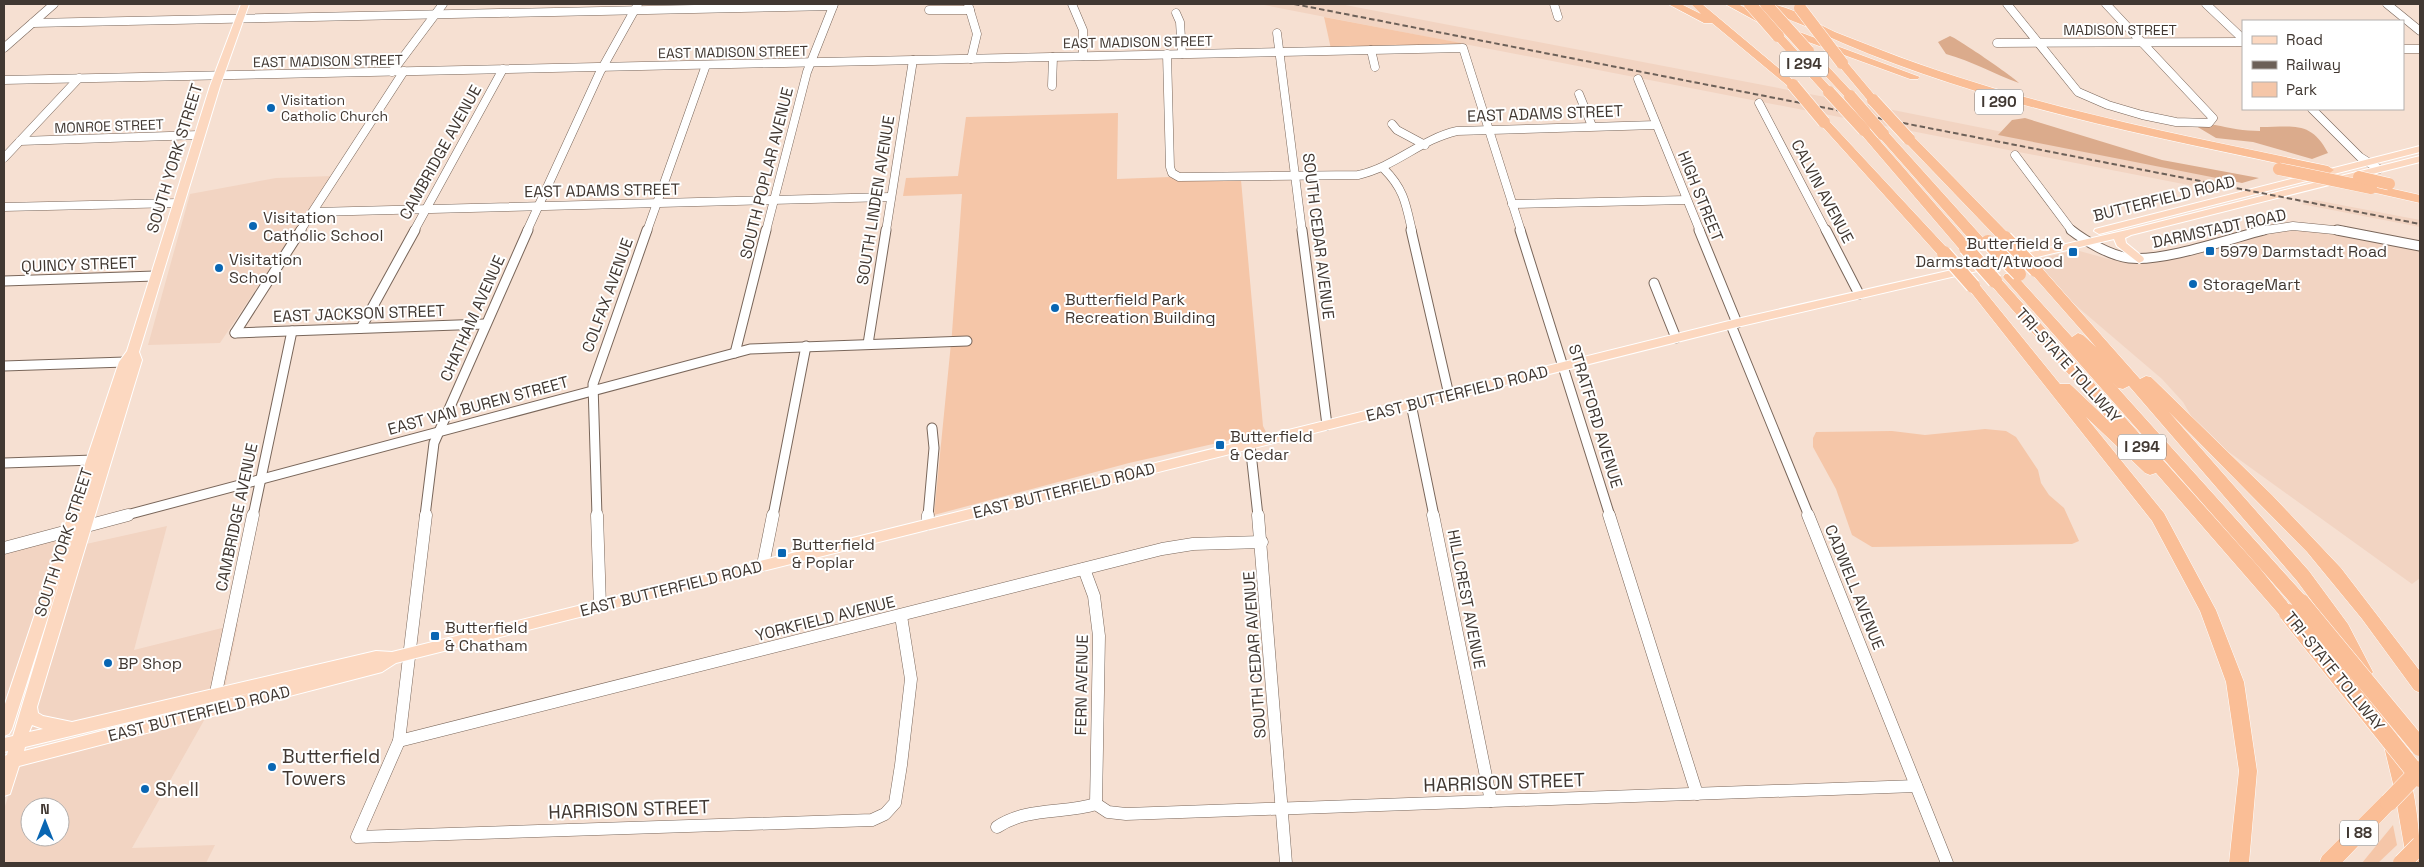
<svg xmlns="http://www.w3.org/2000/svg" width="2424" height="867" viewBox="0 0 2424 867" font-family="'Space Grotesk',sans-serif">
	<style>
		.built { fill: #f2d4c2; fill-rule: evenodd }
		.green { fill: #f5c6a8 }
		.forest { fill: #dbab8c }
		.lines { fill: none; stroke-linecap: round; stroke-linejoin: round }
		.minor-far2-casing { stroke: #79665a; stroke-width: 9 }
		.minor-far1-casing { stroke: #79665a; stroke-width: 11 }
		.minor-casing { stroke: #79665a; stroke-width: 13 }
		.major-casing { stroke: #fff; stroke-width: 2 }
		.highway-casing { stroke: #fff; stroke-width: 1 }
		.minor-far2 { stroke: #fff; stroke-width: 8 }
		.minor-far1 { stroke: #fff; stroke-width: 9 }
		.minor { stroke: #fff; stroke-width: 12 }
		.major { fill: #fcd8c0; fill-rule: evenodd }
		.highway { fill: #fabe96; fill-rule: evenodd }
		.rail { stroke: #6c6058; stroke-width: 2; stroke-dasharray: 5.5 3; stroke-linecap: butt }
		.highway-bridge-far2-casing { stroke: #fff; stroke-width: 13; stroke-linecap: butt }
		.highway-bridge-far1-casing { stroke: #fff; stroke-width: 16; stroke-linecap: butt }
		.highway-bridge-casing { stroke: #fff; stroke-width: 19; stroke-linecap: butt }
		.highway-bridge-far2 { stroke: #fabe96; stroke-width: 12 }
		.highway-bridge-far1 { stroke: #fabe96; stroke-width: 14 }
		.highway-bridge { stroke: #fabe96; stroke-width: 18 }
		.poi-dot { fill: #0966b3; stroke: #fff; stroke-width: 2 }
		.labels { text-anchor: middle; stroke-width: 4; stroke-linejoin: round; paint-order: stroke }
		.far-street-label { font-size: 14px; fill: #413832; stroke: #fff }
		.far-poi-label { font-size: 14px; fill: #413832; stroke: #fff; text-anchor: start }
		.shield { fill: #fff; stroke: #7a7470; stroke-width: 1 }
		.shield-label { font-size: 15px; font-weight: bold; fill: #413832 }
		.street-label { font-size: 16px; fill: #413832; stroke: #fff }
		.poi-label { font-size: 16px; fill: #413832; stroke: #fff; text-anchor: start }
		.near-poi-label { font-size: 19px; fill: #413832; stroke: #fff; text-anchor: start }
		.near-street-label { font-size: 19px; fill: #413832; stroke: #fff }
	</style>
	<rect width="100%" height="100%" fill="#f6e0d2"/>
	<g class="built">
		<polygon points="1259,4 1340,4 1893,110 2241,180 2209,189"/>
		<polygon points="332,176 220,343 148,345 190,194 276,178"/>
		<polygon points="2315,200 2420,220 2420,227 2301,204"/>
		<polygon points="2308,229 2420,249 2420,578 2412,584 2208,437 2193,419 2183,402 2162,379 2025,262 2076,250 2112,260 2146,263 2275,231"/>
		<polygon points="167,526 134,650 238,624 225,688 28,734 86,544"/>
		<polygon points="61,536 4,705 4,551"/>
		<path d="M207 715 132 848 215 845 206 863H4V809L19 764ZM30 807H60V837H30Z"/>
	</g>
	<g class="green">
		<polygon points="1324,17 1461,43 1462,46 1331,49"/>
		<polygon points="1118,113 1117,179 1170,177 1178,180 1241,180 1263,426 1266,432 1129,463 934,515 952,333 962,194 903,196 906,178 958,176 966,117"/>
		<polygon points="1985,429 2006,431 2016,437 2038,470 2041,483 2049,495 2064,508 2079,541 2072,544 1872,547 1852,535 1836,489 1813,447 1813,438 1816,432 1892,431 1925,435"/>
		<polygon points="2393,825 2397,845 2378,863 2362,863"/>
	</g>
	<g class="forest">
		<path d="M1950 36C1955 37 2014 77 2019 83 1994 74 1972 61 1946 54L1938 42Z"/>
		<polygon points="2025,118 2162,160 2259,178 2242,183 1998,135 2012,120"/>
		<path d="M2215 125C2230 128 2244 131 2260 131V127C2293 127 2311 120 2328 153L2312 159 2253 142 2216 138 2196 126Z"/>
	</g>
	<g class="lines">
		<defs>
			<g id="minor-far2">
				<polyline points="968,4 977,34 971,59"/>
				<polyline points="1072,4 1083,30 1083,56"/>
				<polyline points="1554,4 1558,17"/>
				<polyline points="2007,4 2078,92 2108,105 2142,115 2176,122 2209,123 2213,118 2106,4"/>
				<polyline points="2206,4 2243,39"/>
				<polyline points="2387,4 2420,31"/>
				<polyline points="929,10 970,10"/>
				<polyline points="1176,13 1180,22 1182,54"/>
				<polyline points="33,23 833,6"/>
				<polyline points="1277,33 1302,231"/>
				<polyline points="1997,43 2243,42"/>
				<polyline points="4,48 54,4"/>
				<polyline points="2403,49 2420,49"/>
				<polyline points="1371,50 1375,67"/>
				<path d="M1167 54 1170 167 1172 173 1179 177 1358 175C1395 167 1421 139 1457 131L1656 125"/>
				<polyline points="392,72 443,4"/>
				<polyline points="1638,79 1700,231"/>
				<polyline points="4,80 1463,48 1521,231"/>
				<polyline points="1052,86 1053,57"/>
				<polyline points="1579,94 1592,126"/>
				<polyline points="1759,103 1826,231"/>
				<polyline points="2312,109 2360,157 2379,169"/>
				<polyline points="1392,124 1397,130 1425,145"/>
				<polyline points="20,141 199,135"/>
				<polyline points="2015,155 2072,231"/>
				<polyline points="4,158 79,78"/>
				<path d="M1384 169C1404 189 1406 204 1412 231"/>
				<polyline points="1512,204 1686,200"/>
				<polyline points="4,207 178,203"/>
				<polyline points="314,212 890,197"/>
				<polyline points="300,231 404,71"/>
				<polyline points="414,231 503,69"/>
				<polyline points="527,231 600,72 638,4"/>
				<polyline points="647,231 706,65"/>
				<polyline points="766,231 807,72 834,4"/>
				<polyline points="886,231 913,60"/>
				<polyline points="2259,231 2293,226 2344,231"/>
			</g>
			<g id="minor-far1">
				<polyline points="1302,230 1327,425"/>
				<polyline points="1411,230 1449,395"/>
				<polyline points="1520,230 1610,516"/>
				<polyline points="1699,230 1737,323"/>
				<polyline points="1826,230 1859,294"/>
				<path d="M2071 230C2085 241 2111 256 2129 258 2163 262 2229 239 2264 230"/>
				<polyline points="2337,230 2420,246"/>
				<polyline points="4,281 155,276"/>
				<polyline points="1654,283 1676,338"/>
				<polyline points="1731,325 1809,516"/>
				<polyline points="361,328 415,230"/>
				<polyline points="235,333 301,230"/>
				<polyline points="235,333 485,324"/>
				<polyline points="868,344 886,230"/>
				<polyline points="735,353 766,230"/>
				<polyline points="4,366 125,362"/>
				<polyline points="1411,404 1434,516"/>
				<polyline points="1250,444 1258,516"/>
				<polyline points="4,463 94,460"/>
				<polyline points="123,516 750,349 967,341"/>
				<polyline points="253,516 292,331"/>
				<polyline points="425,516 434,443 528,230"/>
				<polyline points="597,516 593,384 647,230"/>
				<polyline points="773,516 806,346"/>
				<polyline points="928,516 934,448 932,428"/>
			</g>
			<g id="minor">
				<polyline points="426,515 399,741 357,837 872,820 885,814 895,803 901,765 911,679 901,616"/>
				<polyline points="597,515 600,606"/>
				<polyline points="1258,515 1286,863"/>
				<polyline points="1433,515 1491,801"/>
				<polyline points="1609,515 1697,794"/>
				<polyline points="1808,515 1947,863"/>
				<polyline points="927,524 928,515"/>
				<polyline points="4,548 128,515"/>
				<polyline points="763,565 773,515"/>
				<polyline points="1084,569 1094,596 1099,636 1096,804"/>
				<polyline points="214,702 253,515"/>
				<polyline points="399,741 1162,549 1193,544 1262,542"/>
				<polyline points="1096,804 1108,812 1126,814 1916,786"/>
				<path d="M997 827C1027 807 1063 814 1096 804"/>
			</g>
			<g id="major">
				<path d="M241 4H249L220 86 139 352 142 360 134 386 37 707 38 713 43 716 72 722 376 651 392 652 1737 319 2127 230 2420 156V162L2131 235 2125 238 2126 243 2143 257 2144 259 2143 261 2139 263 2117 246 2114 239 1737 327 396 663 382 672 19 766 10 794 4 796V756L7 755 8 751 4 752V738L13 736 62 573 12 729 9 734 4 736V707L119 362 127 351 210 86ZM262 690 24 751 25 747ZM32 725 43 729 29 732Z"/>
				<polygon points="2420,146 2420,152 2099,234 2094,231 2095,229"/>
			</g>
			<g id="highway">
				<polygon points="1668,4 1681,4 1701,14 1691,4 1702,4 1799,85 1793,88 1789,87 1712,23 1704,23"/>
				<polygon points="1725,4 1738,4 1775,23 1920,77 1918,79 1910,79 1767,27"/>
				<path d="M1762 4C1786 2 1813 22 1835 32 1850 38 1866 44 1881 50 2025 106 2178 134 2328 166L2334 170 2328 174C2157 137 1975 105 1816 31 1802 24 1772 14 1762 4Z"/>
				<polygon points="1778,33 1782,34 1833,90 1833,94 1825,94 1774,38 1773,36"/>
				<polygon points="1808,48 1812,49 1854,94 1854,98 1846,98 1804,53 1804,49"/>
				<polygon points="1842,60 1846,61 1877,98 1877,102 1869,102 1838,65 1838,61"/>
				<polygon points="1824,118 1828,120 1949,250 1951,253 1949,256 1939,256 1820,124 1818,122"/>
				<polygon points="1864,126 1868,127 1971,245 1973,248 1971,251 1961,251 1860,133 1858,130 1860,127"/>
				<polygon points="1883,130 1887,131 1986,241 1987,244 1986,247 1976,247 1879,137 1877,134"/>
				<polygon points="1909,135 1913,136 2010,235 2011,238 2010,241 2000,241 1905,142 1903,139 1905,136"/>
				<polygon points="2371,184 2420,195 2420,203 2367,191 2365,188 2367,185"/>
				<polygon points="2036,266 2041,267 2140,379 2146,376 2151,377 2272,495 2341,568 2420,671 2420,693 2414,690 2362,619 2307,552 2169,412 2309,571 2348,624 2373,672 2370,677 2364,679 2358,677 2336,634 2297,581 2129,386 2123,389 2118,388 2108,377 2307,598 2309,603 2307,608 2301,610 2295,608 2003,277 2005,274 2015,274 2072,337 2078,333 2083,335 2096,347 2031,273 2029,270 2031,267"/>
				<polygon points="1995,277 2000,278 2258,566 2296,613 2294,618 2288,620 2282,618 2156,473 2150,475 2145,473 2086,417 2164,513 2216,610 2244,682 2257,771 2249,863 2229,863 2239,771 2226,682 2200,611 2152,521 1966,286 1968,283 1978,283 2060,384 2070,384 2109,421 1990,284 1988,281 1990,278"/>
				<path d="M2374 688 2380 691C2406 745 2420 803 2420 863H2407L2397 805 2342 863H2319L2322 856 2382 796 2389 793 2396 796 2380 730 2365 696 2368 691Z"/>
			</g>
		</defs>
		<use href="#minor-far2" class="minor-far2-casing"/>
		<use href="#minor-far1" class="minor-far1-casing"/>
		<use href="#minor" class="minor-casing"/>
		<use href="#major" class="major-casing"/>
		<use href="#highway" class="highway-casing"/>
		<use href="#minor-far2" class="minor-far2"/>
		<use href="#minor-far1" class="minor-far1"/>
		<use href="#minor" class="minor"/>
		<use href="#major" class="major"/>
		<use href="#highway" class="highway"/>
		<polyline class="rail" points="1294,4 2420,224"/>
		<defs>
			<g id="highway-bridge-far2">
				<polyline points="1750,4 1778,36"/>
				<polyline points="1766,4 1808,51"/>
				<polyline points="1800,8 1842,63"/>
				<polyline points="1793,85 1824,122"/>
				<polyline points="1829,92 1864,130"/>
				<polyline points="1850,96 1883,134"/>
				<polyline points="1873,100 1909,139"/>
				<polyline points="2279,169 2371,188"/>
				<polyline points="2359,177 2389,184"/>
			</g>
			<g id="highway-bridge-far1">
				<polyline points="2005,238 2036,270"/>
				<polyline points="1988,242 2019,274"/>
				<polyline points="1966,248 1995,281"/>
				<polyline points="1944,253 1973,286"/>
			</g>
			<g id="highway-bridge">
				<polyline points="2301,603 2420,747"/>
				<polyline points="2288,613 2420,778"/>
				<polyline points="2389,802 2420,770"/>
				<polyline points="2402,863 2420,845"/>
			</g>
		</defs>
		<use href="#highway-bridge-far2" class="highway-bridge-far2-casing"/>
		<use href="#highway-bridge-far1" class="highway-bridge-far1-casing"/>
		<use href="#highway-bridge" class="highway-bridge-casing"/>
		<use href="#highway-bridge-far2" class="highway-bridge-far2"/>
		<use href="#highway-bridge-far1" class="highway-bridge-far1"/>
		<use href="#highway-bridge" class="highway-bridge"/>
	</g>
	<g class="poi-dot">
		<circle cx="271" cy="108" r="5"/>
		<circle cx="253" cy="226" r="5"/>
		<rect x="2205" y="246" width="10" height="10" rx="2.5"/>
		<rect x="2068" y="247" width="10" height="10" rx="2.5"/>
		<circle cx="219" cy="268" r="5"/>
		<circle cx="2193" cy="284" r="5"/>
		<circle cx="1055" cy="308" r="5"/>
		<rect x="1215" y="440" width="10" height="10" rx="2.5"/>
		<rect x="777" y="548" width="10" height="10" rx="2.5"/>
		<rect x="430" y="631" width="10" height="10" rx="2.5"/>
		<circle cx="108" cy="663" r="5"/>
		<circle cx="272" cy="767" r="5"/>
		<circle cx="145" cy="789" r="5"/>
	</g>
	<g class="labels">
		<g class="far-street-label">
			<text x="2120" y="35">MADISON STREET</text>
			<text transform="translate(1138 42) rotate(-1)" y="5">EAST MADISON STREET</text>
			<text transform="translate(733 52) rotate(-1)" y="5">EAST MADISON STREET</text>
			<text transform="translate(328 61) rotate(-1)" y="5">EAST MADISON STREET</text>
			<text transform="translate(109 126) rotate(-2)" y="5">MONROE STREET</text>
		</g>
		<g class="far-poi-label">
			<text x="281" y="105">Visitation<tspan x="281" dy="16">Catholic Church</tspan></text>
		</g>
		<g class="shield">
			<rect x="1780" y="51.5" width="48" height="25" rx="4"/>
			<rect x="1975" y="89.5" width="48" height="25" rx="4"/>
			<rect x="2118" y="434.5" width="48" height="25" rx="4"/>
			<rect x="2340" y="820.5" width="38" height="25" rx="4"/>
		</g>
		<g class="shield-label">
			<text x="1804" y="69">I 294</text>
			<text x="1999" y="107">I 290</text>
			<text x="2142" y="452">I 294</text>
			<text x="2359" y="838">I 88</text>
		</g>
		<g class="street-label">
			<text transform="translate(1545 113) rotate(-2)" y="6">EAST ADAMS STREET</text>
			<text transform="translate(440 152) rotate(-61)" y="6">CAMBRIDGE AVENUE</text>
			<text transform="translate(174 158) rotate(-73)" y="6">SOUTH YORK STREET</text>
			<text transform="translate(766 173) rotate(-76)" y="6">SOUTH POPLAR AVENUE</text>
			<text transform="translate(602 190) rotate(-1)" y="6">EAST ADAMS STREET</text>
			<text transform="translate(1823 191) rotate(62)" y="6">CALVIN AVENUE</text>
			<text transform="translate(1701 196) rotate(68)" y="6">HIGH STREET</text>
			<text transform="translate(2164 198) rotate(-14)" y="6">BUTTERFIELD ROAD</text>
			<text transform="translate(875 200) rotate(-81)" y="6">SOUTH LINDEN AVENUE</text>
			<text transform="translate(2219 228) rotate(-12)" y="6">DARMSTADT ROAD</text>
			<text transform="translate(1319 236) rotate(83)" y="6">SOUTH CEDAR AVENUE</text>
			<text transform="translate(79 264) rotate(-2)" y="6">QUINCY STREET</text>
			<text transform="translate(607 295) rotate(-70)" y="6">COLFAX AVENUE</text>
			<text transform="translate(359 313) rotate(-2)" y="6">EAST JACKSON STREET</text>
			<text transform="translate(472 318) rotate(-66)" y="6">CHATHAM AVENUE</text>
			<text transform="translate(2069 365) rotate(48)" y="6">TRI-STATE TOLLWAY</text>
			<text transform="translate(1457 393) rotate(-14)" y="6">EAST BUTTERFIELD ROAD</text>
			<text transform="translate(478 405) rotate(-15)" y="6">EAST VAN BUREN STREET</text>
			<text transform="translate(1596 416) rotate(73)" y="6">STRATFORD AVENUE</text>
			<text transform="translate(1064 490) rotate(-14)" y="6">EAST BUTTERFIELD ROAD</text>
			<text transform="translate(236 517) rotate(-78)" y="6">CAMBRIDGE AVENUE</text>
			<text transform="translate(63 542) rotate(-72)" y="6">SOUTH YORK STREET</text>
			<text transform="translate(1855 587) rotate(68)" y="6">CADWELL AVENUE</text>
			<text transform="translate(671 588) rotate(-14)" y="6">EAST BUTTERFIELD ROAD</text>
			<text transform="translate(1467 599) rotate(79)" y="6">HILLCREST AVENUE</text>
			<text transform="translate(825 618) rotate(-14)" y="6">YORKFIELD AVENUE</text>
			<text transform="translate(1254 655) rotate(-94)" y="6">SOUTH CEDAR AVENUE</text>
			<text transform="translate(2335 671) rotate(51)" y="6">TRI-STATE TOLLWAY</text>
			<text transform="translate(1081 685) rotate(-89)" y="6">FERN AVENUE</text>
			<text transform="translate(199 713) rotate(-14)" y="6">EAST BUTTERFIELD ROAD</text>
		</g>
		<g class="poi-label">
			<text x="263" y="223">Visitation<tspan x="263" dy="18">Catholic School</tspan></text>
			<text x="2063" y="249" text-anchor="end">Butterfield &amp;<tspan x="2063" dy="18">Darmstadt/Atwood</tspan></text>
			<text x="2220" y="257">5979 Darmstadt Road</text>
			<text x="229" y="265">Visitation<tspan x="229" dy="18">School</tspan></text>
			<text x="2203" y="290">StorageMart</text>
			<text x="1065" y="305">Butterfield Park<tspan x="1065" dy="18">Recreation Building</tspan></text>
			<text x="1230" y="442">Butterfield<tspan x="1230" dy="18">&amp; Cedar</tspan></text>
			<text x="792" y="550">Butterfield<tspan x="792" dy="18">&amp; Poplar</tspan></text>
			<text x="445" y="633">Butterfield<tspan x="445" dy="18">&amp; Chatham</tspan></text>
			<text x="118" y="669">BP Shop</text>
		</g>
		<g class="near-poi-label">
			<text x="282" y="763">Butterfield<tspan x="282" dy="22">Towers</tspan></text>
			<text x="155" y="796">Shell</text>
		</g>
		<g class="near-street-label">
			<text transform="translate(1504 782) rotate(-2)" y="7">HARRISON STREET</text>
			<text transform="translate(629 809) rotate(-2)" y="7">HARRISON STREET</text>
		</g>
	</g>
	<rect width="2424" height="867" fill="none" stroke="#413832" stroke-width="10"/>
	<rect x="2242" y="20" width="162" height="90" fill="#ffffff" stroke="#b3afad"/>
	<rect x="2252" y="36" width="25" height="8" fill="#fcd8c0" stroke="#b3afad"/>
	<text x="2286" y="45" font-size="15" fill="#413832">Road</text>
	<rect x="2252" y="61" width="25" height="8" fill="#6c6058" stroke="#b3afad"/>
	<text x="2286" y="70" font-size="15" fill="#413832">Railway</text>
	<rect x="2252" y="82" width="25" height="15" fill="#f5c6a8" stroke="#b3afad"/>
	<text x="2286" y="95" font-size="15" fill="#413832">Park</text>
	<g transform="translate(45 822)"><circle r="24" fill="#ffffff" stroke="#b3afad"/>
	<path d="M0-4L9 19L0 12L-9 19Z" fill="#0966b3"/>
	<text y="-8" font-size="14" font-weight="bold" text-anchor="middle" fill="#413832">N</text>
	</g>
</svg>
